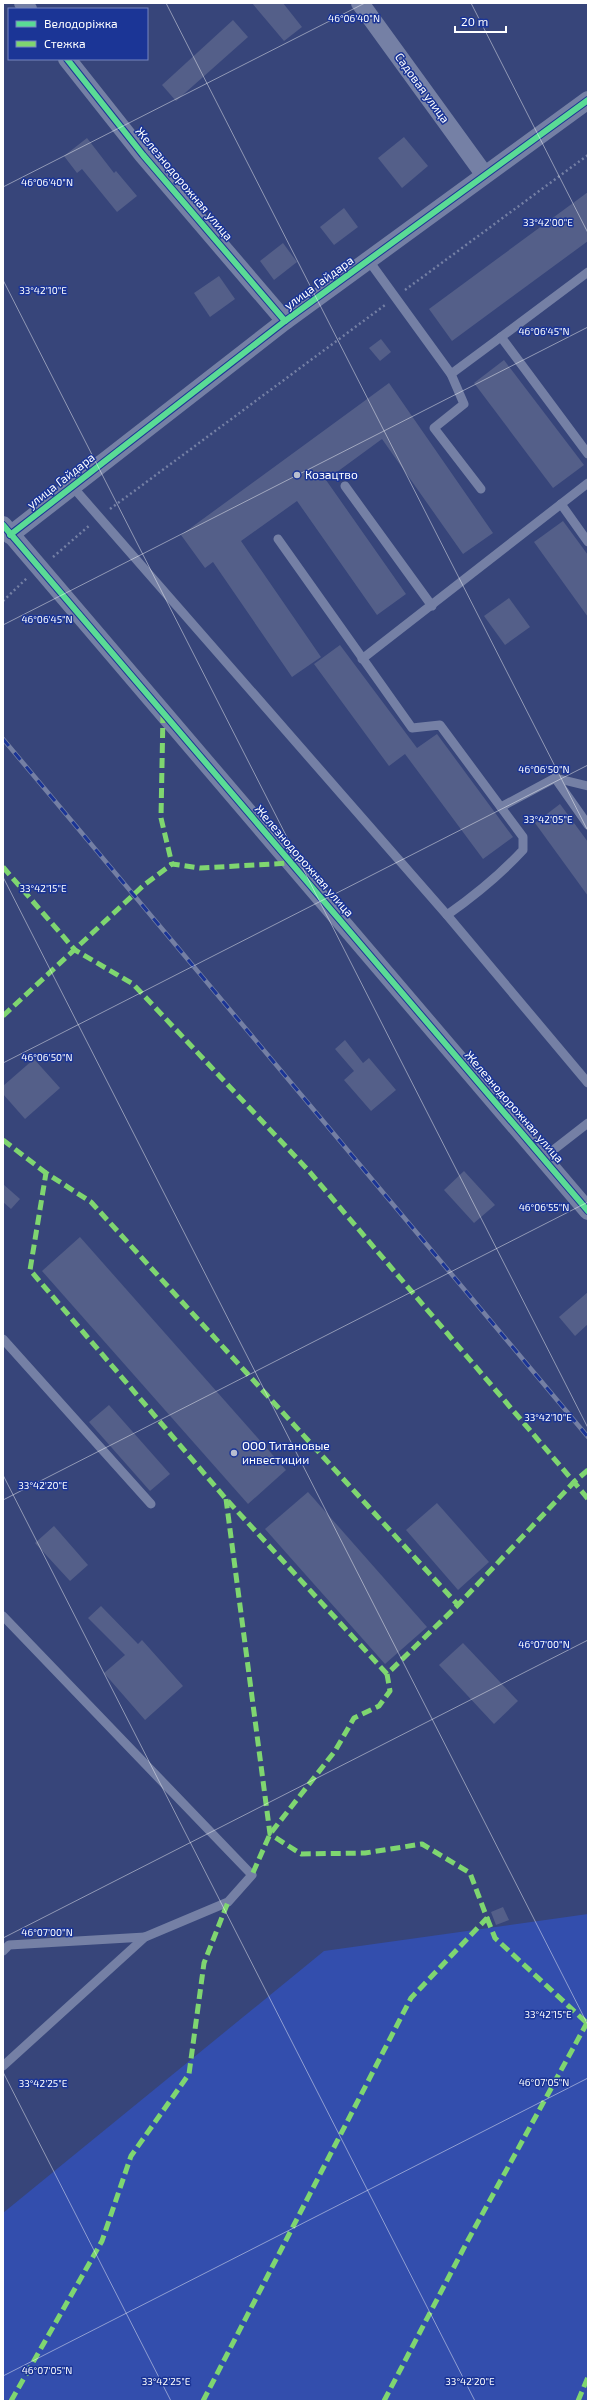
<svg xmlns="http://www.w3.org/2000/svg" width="591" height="2404" viewBox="0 0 591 2404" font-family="'Exo 2',sans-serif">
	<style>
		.green { fill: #334ead }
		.building { fill: #545f89 }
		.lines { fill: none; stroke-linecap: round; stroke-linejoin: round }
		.path { stroke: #7580a5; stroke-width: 2.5; stroke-dasharray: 2 3; stroke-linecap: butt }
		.lane { stroke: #7580a5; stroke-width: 9 }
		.street { stroke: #7580a5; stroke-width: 18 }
		.rail-casing { stroke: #747fa4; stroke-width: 4.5 }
		.rail { stroke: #1b3596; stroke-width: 3; stroke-dasharray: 9; stroke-linecap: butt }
		.quiet { stroke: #7fd670; stroke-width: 5; stroke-dasharray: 10 5; stroke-linecap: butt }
		.cycleway-casing { stroke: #1b3596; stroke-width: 8 }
		.cycleway { stroke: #5adb95; stroke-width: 6 }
		.ticks { fill: none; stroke: #fff; stroke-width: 1; stroke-opacity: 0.45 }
		.poi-dot { fill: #b9bed0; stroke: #1b3596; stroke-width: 1.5 }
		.labels { text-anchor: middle; stroke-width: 3; stroke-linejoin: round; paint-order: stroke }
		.street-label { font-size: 12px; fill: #fff; stroke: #1b3596 }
		.poi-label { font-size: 12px; fill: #fff; stroke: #1b3596; text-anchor: start }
		.ticks-label { font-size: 10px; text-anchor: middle; fill: #fff; stroke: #1b3596; stroke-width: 3; stroke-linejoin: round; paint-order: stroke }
	</style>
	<rect width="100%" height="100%" fill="#37457a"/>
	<polygon class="green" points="588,1914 588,2401 3,2401 3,2213 324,1951"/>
	<g class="building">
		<polygon points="252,3 283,3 302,27 284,41"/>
		<polygon points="233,20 248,37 176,101 162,85"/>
		<polygon points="404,137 428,166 402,188 378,158"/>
		<polygon points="87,138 114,173 116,171 137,196 117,212 82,169 77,173 64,156"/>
		<polygon points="588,192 588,241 452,341 429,309"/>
		<polygon points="344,208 358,227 334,245 320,227"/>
		<polygon points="283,243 297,262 274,280 260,261"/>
		<polygon points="219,276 235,299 210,317 194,293"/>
		<polygon points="381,339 391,352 380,361 369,348"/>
		<polygon points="504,360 584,465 553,488 474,383"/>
		<polygon points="389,383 493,533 463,554 382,439 326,480 406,594 377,615 297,501 241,541 321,657 292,677 213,562 205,568 181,535"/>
		<polygon points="563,521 588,555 588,617 534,542"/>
		<polygon points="509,598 530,627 505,645 484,616"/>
		<polygon points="340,645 417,748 437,734 513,837 483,859 405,754 389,766 314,664"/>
		<polygon points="560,804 588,842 588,896 535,823"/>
		<polygon points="345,1040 363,1063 369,1058 396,1090 371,1111 344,1080 354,1071 335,1049"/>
		<polygon points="34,1059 60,1088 25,1119 3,1094 3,1086"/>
		<polygon points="464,1171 495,1205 474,1223 444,1190"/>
		<polygon points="3,1184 20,1199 11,1209 3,1202"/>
		<polygon points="80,1237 286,1470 248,1504 42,1271"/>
		<polygon points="588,1292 588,1324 575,1336 559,1317"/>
		<polygon points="109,1405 170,1474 150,1491 89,1422"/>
		<polygon points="308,1492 427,1627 385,1664 265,1529"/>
		<polygon points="437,1503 489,1562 458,1590 406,1530"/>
		<polygon points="54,1526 88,1565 70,1581 35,1543"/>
		<polygon points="101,1606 138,1644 142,1640 183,1686 145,1720 104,1673 125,1655 88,1618"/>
		<polygon points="463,1643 518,1701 494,1724 439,1665"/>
		<polygon points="503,1907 509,1920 496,1925 491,1912"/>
	</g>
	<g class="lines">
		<g class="path">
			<polyline points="405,290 588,155"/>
			<polyline points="110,509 385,305"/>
			<polyline points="53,557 90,525"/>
			<polyline points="3,601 27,578"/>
		</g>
		<g class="lane">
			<polyline points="369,261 451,374 501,337 588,454"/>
			<polyline points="501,337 588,272"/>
			<polyline points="451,374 464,404 434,428 481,489"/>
			<polyline points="72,486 447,915 588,1083"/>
			<polyline points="345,486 432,606"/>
			<polyline points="561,504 588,542"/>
			<path d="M278 539 412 728 440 725 523 837V850C500 875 474 896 447 915"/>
			<polyline points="362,659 588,483"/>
			<polyline points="555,778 588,786"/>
			<polyline points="501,807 555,778 588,825"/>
			<polyline points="543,1158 588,1123"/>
			<polyline points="3,1339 151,1504"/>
			<polyline points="3,1616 252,1875 228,1902 145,1937 3,2066"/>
			<polyline points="3,1951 9,1945 145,1937"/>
		</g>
		<g class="street">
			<polyline points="23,3 28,9"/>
			<polyline points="360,3 484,174"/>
			<polyline points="67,59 143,155 285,321"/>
			<polyline points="3,525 588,1211"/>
			<polyline points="10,535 285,321 588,100"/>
		</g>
		<defs>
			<polyline id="rail" points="3,739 588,1437"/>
		</defs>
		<use href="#rail" class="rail-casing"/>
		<use href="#rail" class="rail"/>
		<g class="quiet">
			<polyline points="163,713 161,818 172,864 200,868 291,863"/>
			<polyline points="3,867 75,950 133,984 308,1170 574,1482 458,1605 387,1674 390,1691 379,1706 354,1718 335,1751 270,1834 252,1875"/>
			<polyline points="3,1016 144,885 172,864"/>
			<polyline points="3,1140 46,1173"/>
			<polyline points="588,1470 574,1482 588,1499"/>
			<polyline points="387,1674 226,1499 30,1270 46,1173 91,1202 458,1605"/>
			<polyline points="487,1918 495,1938 588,2024"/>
			<polyline points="11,2401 102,2241 131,2156 189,2074 204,1963 228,1902"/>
			<polyline points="203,2401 411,1998 487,1918 470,1873 422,1844 365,1853 301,1854 270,1834 226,1499"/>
			<polyline points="384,2401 467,2242 588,2021"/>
			<polyline points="578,2401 588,2377"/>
		</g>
		<defs>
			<g id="cycleway">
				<polyline points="67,59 143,155 285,321"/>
				<polyline points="3,525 588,1211"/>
				<polyline points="10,535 285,321 588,100"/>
			</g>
		</defs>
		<use href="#cycleway" class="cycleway-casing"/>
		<use href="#cycleway" class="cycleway"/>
	</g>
	<path class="ticks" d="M166 3 588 831M471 3 588 233M3 187 365 3M3 280 588 1428M3 625 588 327M3 877 588 2025M3 1063 588 765M3 1475 475 2401M3 1500 588 1202M3 1938 588 1640M3 2072 171 2401M3 2376 588 2078"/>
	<g class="poi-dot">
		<circle cx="297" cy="475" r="4"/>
		<circle cx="234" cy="1453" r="4"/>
	</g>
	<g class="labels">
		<g class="street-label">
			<text transform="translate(422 88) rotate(54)" y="4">Садовая улица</text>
			<text transform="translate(184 184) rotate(50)" y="4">Железнодорожная улица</text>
			<text transform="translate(319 283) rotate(-36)" y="4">улица Гайдара</text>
			<text transform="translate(61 481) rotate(-38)" y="4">улица Гайдара</text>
			<text transform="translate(304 861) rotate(49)" y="4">Железнодорожная улица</text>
			<text transform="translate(514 1107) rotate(49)" y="4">Железнодорожная улица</text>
		</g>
		<g class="poi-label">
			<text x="305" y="479">Козацтво</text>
			<text x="242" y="1450">ООО Титановые<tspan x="242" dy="14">инвестиции</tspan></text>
		</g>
	</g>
	<g class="ticks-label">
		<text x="354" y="22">46°06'40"N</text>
		<text x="47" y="186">46°06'40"N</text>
		<text x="548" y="226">33°42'00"E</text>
		<text x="43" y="294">33°42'10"E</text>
		<text x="544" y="335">46°06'45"N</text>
		<text x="47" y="623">46°06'45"N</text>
		<text x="544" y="773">46°06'50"N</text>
		<text x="548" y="823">33°42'05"E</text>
		<text x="43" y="892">33°42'15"E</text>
		<text x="47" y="1061">46°06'50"N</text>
		<text x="544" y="1211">46°06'55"N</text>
		<text x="548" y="1421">33°42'10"E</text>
		<text x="43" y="1489">33°42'20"E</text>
		<text x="544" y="1648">46°07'00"N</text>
		<text x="47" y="1936">46°07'00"N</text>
		<text x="548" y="2018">33°42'15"E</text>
		<text x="544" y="2086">46°07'05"N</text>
		<text x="43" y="2087">33°42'25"E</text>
		<text x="47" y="2374">46°07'05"N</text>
		<text x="166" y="2385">33°42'25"E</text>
		<text x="470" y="2385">33°42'20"E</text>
	</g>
	<rect width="591" height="2404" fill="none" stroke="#ffffff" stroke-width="8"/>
	<rect x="8" y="8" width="140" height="52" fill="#1b3596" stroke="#7686c0"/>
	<rect x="16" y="21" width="20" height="6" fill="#5adb95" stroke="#7686c0"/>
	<text x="44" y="28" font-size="12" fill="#ffffff">Велодоріжка</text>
	<rect x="16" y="41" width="20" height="6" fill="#7fd670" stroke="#7686c0"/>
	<text x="44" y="48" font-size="12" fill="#ffffff">Стежка</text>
	<path d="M455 26v6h51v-6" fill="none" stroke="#ffffff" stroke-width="2"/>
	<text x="461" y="26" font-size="12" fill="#ffffff" stroke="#1b3596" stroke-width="3" paint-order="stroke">20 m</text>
</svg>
